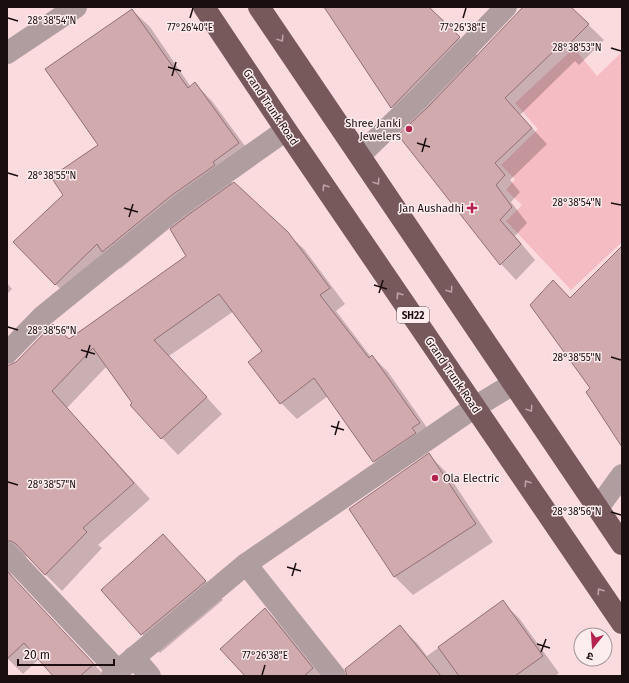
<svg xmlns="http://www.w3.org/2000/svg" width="629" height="683" viewBox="0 0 629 683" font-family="'Fira Sans','Noto Sans Devanagari',sans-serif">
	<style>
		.green { fill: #f6bcc3 }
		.shadow { fill: #0003 }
		.building { fill: #d1aaae; stroke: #936f74 }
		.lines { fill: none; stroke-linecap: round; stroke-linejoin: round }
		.minor { stroke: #af9d9f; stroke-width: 22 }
		.trunk { stroke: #77585b; stroke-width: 22 }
		.oneway { stroke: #baa2a5 }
		.ticks { fill: none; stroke: #1b0e10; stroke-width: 1.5 }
		.poi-dot { fill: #b4234d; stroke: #feedef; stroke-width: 1.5 }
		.labels { text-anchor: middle; stroke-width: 3; stroke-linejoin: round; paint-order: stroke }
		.shield { fill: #feedef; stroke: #5f5153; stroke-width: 1 }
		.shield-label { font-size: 10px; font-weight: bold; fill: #1b0e10 }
		.street-label { font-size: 11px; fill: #1b0e10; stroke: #feedef }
		.poi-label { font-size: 11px; fill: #1b0e10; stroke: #feedef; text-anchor: end }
		.ticks-label { font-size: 10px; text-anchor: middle; fill: #1b0e10; stroke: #feedef; stroke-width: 3; stroke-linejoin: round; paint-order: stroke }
	</style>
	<rect width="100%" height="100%" fill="#fcdbdf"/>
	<polygon class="green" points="574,48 597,76 622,52 622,242 571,290 506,221 522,205 506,190 515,179 501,165 538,129 515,103"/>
	<g class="shadow">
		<polygon points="325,7 427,7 478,56 527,7 570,7 604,40 579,65 575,61 520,115 547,144 510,180 520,192 511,202 527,223 515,236 535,260 516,280 501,264 400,135 410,125 392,107"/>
		<polygon points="132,10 150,27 191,87 195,84 212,101 256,161 229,180 304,249 345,304 336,311 371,357 372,356 388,372 435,439 390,477 374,461 328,396 297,419 281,403 249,362 264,351 234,311 169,356 222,414 178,455 131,405 133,403 107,366 67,408 150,499 98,545 102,548 62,591 28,557 21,556 10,572 14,579 105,676 54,676 39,659 23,674 7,658 7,368 69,340 187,256 170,228 120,269 114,262 73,302 15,242 65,195 99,145"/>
		<polygon points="7,283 12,289 7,294"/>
		<polygon points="429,455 447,473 493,542 413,595 395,577 350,509"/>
		<polygon points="163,535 223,600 160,653 102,591"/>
		<polygon points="502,602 519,618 559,673 555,676 348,676 400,627 417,643 427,656"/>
		<polygon points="265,609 278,622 321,676 247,676"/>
	</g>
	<g class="building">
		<polygon points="324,7 429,7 460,37 391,108"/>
		<polygon points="523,7 571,7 589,24 563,50 559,46 505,98 532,128 495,163 505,175 496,185 512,207 500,220 521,244 500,265 398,135 429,106"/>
		<polygon points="132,9 188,88 195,82 239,143 213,162 215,165 172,195 102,252 97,244 55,285 13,242 63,195 51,177 98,145 45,69"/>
		<polygon points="234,182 288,232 330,288 320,295 369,358 372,355 420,423 412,428 416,433 373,462 314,378 280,404 248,362 262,351 219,294 154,340 207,397 161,439 130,405 132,403 93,348 52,391 134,483 83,528 87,532 45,575 16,544 11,541 7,541 7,366 16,362 53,324 69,339 186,256 170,229 188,215"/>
		<polygon points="622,246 622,447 586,392 590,388 530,305 553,280 570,298"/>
		<polygon points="429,453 476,524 394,577 349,509"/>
		<polygon points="163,534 206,581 141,635 101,590"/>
		<polygon points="7,571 94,664 80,676 53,676 24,643 7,659"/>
		<polygon points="503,600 543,656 515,676 459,676 438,647"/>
		<polygon points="265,608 313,668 304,676 245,676 220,649"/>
		<polygon points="400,625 441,676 347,676 345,669"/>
	</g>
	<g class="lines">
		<g class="minor">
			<polyline points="7,53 76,7"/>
			<polyline points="360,155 420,97 506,7"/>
			<polyline points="7,353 43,316 180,205 286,130"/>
			<polyline points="598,508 622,475"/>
			<polyline points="7,553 118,671"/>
			<polyline points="246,564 335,676"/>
			<polyline points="134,657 150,676"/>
			<polyline points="112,676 246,564 475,407 513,384"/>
		</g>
		<g class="trunk">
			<polyline points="204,7 286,130 622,623"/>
			<path d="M259 7C380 186 501 365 622 544"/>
		</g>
	</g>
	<defs><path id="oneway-chevron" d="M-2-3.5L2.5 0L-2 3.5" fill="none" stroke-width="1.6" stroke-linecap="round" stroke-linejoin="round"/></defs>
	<g class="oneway">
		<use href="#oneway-chevron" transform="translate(281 39) rotate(56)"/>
		<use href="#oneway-chevron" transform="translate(377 182) rotate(56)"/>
		<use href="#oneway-chevron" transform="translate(325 187) rotate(-124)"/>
		<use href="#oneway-chevron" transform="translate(450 290) rotate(56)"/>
		<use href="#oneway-chevron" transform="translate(399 295) rotate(-124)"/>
		<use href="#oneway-chevron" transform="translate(530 409) rotate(56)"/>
		<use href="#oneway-chevron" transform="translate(527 483) rotate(-124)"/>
		<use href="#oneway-chevron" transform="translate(600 591) rotate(-124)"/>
	</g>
	<path class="ticks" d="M8 18 18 21M190 18 193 8M463 18 466 8M611 48 621 51M168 67 181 71M172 76 176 62M417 143 430 147M422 152 426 138M8 173 18 176M611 203 621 205M124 208 138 212M129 217 133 204M374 285 387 289M379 293 383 280M8 327 18 330M81 350 95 354M611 357 621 360M86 358 90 345M331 426 344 430M335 435 339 421M8 482 18 485M611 512 621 515M287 567 301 571M292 576 296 563M537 644 550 648M541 652 546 639M262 675 265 665"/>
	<g class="poi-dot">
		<circle cx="409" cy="129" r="4"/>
		<path d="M470 202h4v4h4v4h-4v4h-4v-4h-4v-4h4z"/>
		<circle cx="435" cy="478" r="4"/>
	</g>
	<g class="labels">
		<rect class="shield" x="397" y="307" width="32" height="16" rx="3"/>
		<g class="shield-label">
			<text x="413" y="319">SH22</text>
		</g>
		<g class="street-label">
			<text transform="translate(271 107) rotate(56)" y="4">Grand Trunk Road</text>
			<text transform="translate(453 375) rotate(56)" y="4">Grand Trunk Road</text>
		</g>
		<g class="poi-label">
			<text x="401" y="127">Shree Janki<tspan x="401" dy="13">Jewelers</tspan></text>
			<text x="464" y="212">Jan Aushadhi</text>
			<text x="443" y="482" text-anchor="start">Ola Electric</text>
		</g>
	</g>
	<g class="ticks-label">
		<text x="52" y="24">28°38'54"N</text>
		<text x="190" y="31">77°26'40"E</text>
		<text x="463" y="31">77°26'38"E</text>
		<text x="577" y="51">28°38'53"N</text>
		<text x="52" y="179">28°38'55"N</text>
		<text x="577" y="206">28°38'54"N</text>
		<text x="52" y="334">28°38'56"N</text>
		<text x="577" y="361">28°38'55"N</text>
		<text x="52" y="488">28°38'57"N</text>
		<text x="577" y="515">28°38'56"N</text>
		<text x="265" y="659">77°26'38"E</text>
	</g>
	<rect width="629" height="683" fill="none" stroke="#1b0e10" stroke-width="16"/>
	<g transform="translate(593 647) rotate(197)"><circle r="19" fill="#feedef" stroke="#a39496"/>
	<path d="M0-3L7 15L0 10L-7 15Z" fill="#b4234d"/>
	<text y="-6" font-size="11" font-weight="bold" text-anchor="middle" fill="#1b0e10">उ</text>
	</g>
	<path d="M18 659v6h96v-6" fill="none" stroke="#1b0e10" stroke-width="2"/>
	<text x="24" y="659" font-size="12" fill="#1b0e10" stroke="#feedef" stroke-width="3" paint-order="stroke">20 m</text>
</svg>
